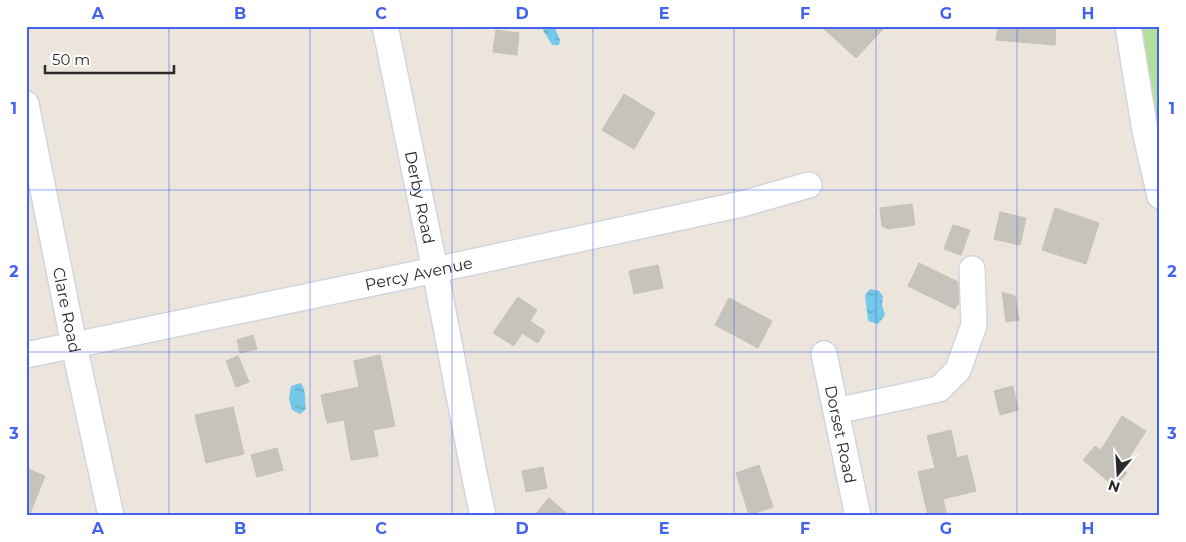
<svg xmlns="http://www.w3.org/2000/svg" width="1186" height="542" viewBox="0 0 1186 542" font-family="Montserrat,sans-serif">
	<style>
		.park { fill: #b2df9b }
		.water { fill: url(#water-ripples) }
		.building { fill: #c6c2bc; stroke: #c6c1b6 }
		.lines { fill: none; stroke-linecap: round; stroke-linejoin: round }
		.minor-casing { stroke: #d2d4e2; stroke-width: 28 }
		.minor { stroke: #fff; stroke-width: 25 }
		.grid { fill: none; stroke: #4462f0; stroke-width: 1; stroke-opacity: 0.55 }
		.labels { text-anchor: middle; stroke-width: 4; stroke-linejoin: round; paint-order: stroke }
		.street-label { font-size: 16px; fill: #2a2a2a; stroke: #fff }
		.neatline { fill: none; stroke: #4462f0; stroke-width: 2 }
		.grid-label { font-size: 16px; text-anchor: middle; font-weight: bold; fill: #4462f0 }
	</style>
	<defs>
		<pattern id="water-ripples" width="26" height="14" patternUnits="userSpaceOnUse" patternTransform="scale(1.25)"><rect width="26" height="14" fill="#74c8e8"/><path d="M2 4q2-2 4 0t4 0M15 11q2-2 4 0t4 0" fill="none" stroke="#5fa3bc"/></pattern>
	</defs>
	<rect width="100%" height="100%" fill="#ebe5dc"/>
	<polygon class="park" points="1139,26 1160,26 1160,133 1158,133"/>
	<g class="water">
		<polygon points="545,26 554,26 560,40 559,45 552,45 543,30"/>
		<polygon points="870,289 879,291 883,296 882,305 885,315 878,324 868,321 865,295"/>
		<path d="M301 383C307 393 304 398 306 409L300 414 292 410 289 399 291 386Z"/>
	</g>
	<g class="building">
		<polygon points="821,26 886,26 856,58"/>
		<polygon points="998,26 1056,26 1055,45 996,40"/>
		<polygon points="496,30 519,33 517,55 493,52"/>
		<polygon points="624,94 655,113 634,149 602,130"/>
		<polygon points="912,204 915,225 888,229 882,226 880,208"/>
		<polygon points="1055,208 1099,223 1086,264 1042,250"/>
		<polygon points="1000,212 1026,218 1020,245 994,239"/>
		<polygon points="953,225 970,230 961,255 944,249"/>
		<polygon points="919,263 958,282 959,302 955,309 908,286"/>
		<polygon points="658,265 663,288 634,294 629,271"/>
		<polygon points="1002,292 1015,296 1019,320 1006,322"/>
		<polygon points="518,297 537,310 530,321 545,331 538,343 522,333 514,346 493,333"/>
		<polygon points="729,298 772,321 758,348 715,325"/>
		<polygon points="253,335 257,349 240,353 237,340"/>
		<polygon points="380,355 395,426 373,430 378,456 351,460 344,420 327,423 321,395 359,387 354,361"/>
		<polygon points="238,356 249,382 236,387 226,361"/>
		<polygon points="1013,386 1018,410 1000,415 994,391"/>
		<polygon points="233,407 244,454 206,463 195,415"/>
		<polygon points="1122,416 1146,431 1122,468 1127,473 1115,487 1083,460 1095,446 1101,450"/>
		<polygon points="951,430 957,458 967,455 976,491 943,499 947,516 928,516 918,472 935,468 927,436"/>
		<polygon points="277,448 283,470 257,477 251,455"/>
		<polygon points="759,465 773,507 749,515 736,473"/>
		<polygon points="543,467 547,488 526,492 522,471"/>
		<polygon points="26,468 45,476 29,516 26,516"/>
		<polygon points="549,498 570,516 534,516"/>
	</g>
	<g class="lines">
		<defs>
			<g id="minor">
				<path id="s1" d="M385 26 435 270 473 468 483 516"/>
				<polyline points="1128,26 1145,131 1160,196"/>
				<path id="s2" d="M26 104 74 345 111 516"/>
				<path id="s3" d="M824 354 858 516"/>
				<path id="s4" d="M26 355 435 270 742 204 809 185"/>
				<polyline points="836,411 939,389 958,370 974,325 972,269"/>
			</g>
		</defs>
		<use href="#minor" class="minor-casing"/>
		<use href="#minor" class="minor"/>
	</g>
	<path class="grid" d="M169 26V516M310 26V516M452 26V516M593 26V516M734 26V516M876 26V516M1017 26V516M26 190H1160M26 352H1160"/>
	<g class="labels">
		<g class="street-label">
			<text dy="6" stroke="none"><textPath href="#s1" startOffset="175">Derby Road</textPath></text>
			<text dy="6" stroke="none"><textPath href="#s4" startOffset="401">Percy Avenue</textPath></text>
			<text dy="6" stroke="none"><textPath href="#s2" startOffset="210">Clare Road</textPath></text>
			<text dy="6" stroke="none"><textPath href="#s3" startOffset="82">Dorset Road</textPath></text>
		</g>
	</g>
	<rect width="1186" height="542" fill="none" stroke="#ffffff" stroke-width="55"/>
	<g transform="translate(1118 474) rotate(198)" stroke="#ffffff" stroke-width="4" paint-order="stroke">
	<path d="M0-4L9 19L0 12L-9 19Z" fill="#2a2a2a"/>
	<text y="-8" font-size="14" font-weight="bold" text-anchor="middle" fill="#2a2a2a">N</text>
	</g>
	<path d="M45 65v8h129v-8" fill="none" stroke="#2a2a2a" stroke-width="2.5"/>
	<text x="52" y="65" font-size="15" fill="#2a2a2a" stroke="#ffffff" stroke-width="4" paint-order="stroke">50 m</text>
	<rect x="28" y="28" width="1130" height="486" class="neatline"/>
	<g class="grid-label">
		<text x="98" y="19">A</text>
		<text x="240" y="19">B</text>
		<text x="381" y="19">C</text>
		<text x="522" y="19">D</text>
		<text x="664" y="19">E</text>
		<text x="805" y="19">F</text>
		<text x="946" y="19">G</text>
		<text x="1088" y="19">H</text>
		<text x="14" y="114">1</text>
		<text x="1172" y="114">1</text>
		<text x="14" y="277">2</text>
		<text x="1172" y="277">2</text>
		<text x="14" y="439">3</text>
		<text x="1172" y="439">3</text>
		<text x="98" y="534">A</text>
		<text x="240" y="534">B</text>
		<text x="381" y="534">C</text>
		<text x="522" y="534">D</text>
		<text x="664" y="534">E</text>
		<text x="805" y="534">F</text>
		<text x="946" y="534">G</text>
		<text x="1088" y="534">H</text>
	</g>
</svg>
